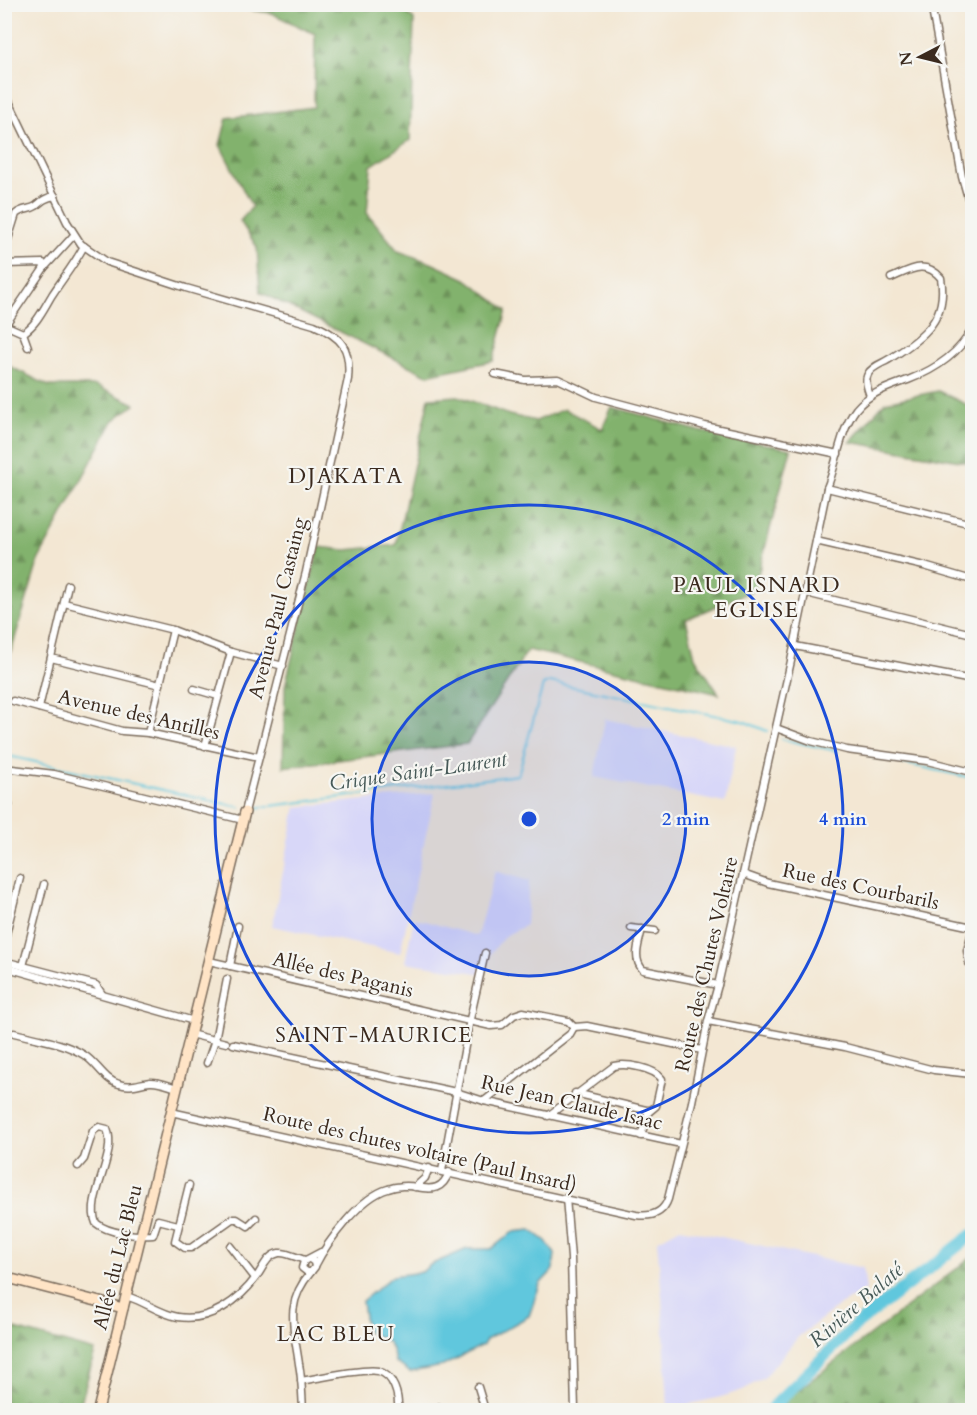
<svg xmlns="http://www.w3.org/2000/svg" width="977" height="1415" viewBox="0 0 977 1415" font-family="Cardo,serif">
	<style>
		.built { fill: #d8d7f8 }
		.forest { fill: url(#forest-firs); stroke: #5e6e46; stroke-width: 1.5 }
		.water { fill: #60c7dd; stroke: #4e787e; stroke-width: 1.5 }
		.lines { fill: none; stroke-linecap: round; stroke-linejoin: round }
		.stream { stroke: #60c7dd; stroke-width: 2 }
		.river { stroke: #60c7dd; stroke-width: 12 }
		.street-casing { stroke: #7b6c5d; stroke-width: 9 }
		.secondary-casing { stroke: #7b6c5d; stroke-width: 12 }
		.street { stroke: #fff; stroke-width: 6 }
		.secondary { stroke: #ffe4c6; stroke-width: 9 }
		.ring { fill: none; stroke: #1d4ed8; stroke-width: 3 }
		.labels { text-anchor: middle; stroke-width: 4.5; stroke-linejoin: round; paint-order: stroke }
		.street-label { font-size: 20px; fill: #3b2a1e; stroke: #f6f6f2 }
		.water-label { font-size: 21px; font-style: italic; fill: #465957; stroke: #f6f6f2 }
		.neighbourhood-label { font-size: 21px; letter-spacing: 1.5px; fill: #3b2a1e; stroke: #f6f6f2 }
		.quarter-label { font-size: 22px; letter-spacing: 1.5px; fill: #3b2a1e; stroke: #f6f6f2 }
		.centre { fill: #1d4ed8; stroke: #f6f6f2; stroke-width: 3 }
		.ring-label { font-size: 18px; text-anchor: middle; font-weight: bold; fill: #1d4ed8; stroke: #f6f6f2; stroke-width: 4.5; stroke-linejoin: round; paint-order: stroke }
	</style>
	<defs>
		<pattern id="forest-firs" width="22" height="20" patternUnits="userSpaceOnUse" patternTransform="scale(1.5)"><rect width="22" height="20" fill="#82b26d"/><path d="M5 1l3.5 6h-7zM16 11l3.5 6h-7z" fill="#6c9159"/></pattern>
	</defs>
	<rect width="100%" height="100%" fill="#f6f6f2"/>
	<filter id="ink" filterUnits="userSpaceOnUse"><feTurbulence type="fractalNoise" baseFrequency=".0167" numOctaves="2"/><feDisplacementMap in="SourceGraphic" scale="12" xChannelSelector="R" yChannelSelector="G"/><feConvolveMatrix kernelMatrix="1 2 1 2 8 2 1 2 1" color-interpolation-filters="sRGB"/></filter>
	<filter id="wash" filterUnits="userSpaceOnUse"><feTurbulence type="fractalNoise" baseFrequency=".008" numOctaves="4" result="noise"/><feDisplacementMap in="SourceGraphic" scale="24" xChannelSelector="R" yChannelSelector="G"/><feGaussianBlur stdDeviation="1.35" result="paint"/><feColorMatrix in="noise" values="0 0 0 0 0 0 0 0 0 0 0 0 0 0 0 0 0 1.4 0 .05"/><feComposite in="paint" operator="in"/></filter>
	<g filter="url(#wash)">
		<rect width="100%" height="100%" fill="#f3e7d3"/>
		<g class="built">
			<polygon points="605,719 736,746 725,803 594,777"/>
			<polygon points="435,793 400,953 272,926 296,807"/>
			<polygon points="495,871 529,881 526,925 505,936 491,953 484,974 405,962 414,918 477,936"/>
			<polygon points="680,1228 863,1268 866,1290 840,1305 798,1337 765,1377 743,1390 721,1397 668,1409 662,1296 657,1241"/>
		</g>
		<g class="forest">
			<polygon points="216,5 399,5 414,20 410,140 371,166 367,213 398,251 431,263 466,279 507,310 493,361 427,375 260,292 257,247 240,221 252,207 220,145 227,118 314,107 315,34 271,13"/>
			<polygon points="5,364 49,386 96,386 135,404 113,421 39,559 5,671"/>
			<polygon points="938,391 972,407 972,463 850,442 885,402"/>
			<polygon points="458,396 509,415 536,421 564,409 602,429 612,407 699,431 791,449 754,590 686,619 695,657 719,694 528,650 467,744 283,767 285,686 319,547 346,550 396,545 429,398"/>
			<polygon points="972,1257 972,1410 772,1410"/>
			<polygon points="5,1326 95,1351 79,1410 5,1410"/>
		</g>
		<path class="water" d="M531 1230 546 1241 555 1254 553 1270 540 1284 529 1316 486 1340 483 1345 443 1366 410 1372 395 1362C391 1341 389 1340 368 1333L364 1317 362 1301 393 1276 422 1272 430 1265 467 1249H491L513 1232Z"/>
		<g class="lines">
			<g class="stream">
				<polyline points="781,739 837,751"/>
				<polyline points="4,755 240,807"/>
				<polyline points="870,756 972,778"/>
				<polyline points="254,808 518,775 543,685 550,682 743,721 767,731"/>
			</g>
			<polyline class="river" points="770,1410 856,1325 972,1235"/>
		</g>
	</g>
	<g filter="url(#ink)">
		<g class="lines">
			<defs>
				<g id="street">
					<polyline points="931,4 962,177 972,212"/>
					<path d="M4 91 67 222 81 244 107 262 186 288 314 325C342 337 351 348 348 379L306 572 245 812"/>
					<path d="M4 252 16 214C23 208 30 210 36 206 43 200 45 198 55 196"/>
					<polyline points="4,264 43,263 44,268"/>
					<polyline points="5,325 23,333 28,347"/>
					<polyline points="4,327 44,268 74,235"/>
					<path d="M23 333C37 324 44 308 52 295 63 278 74 265 84 246"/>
					<polyline points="495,374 525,380 558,379 596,397 705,426 838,454"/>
					<path d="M870 396C868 389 864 381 868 374 872 366 884 363 891 358 923 338 948 319 941 278 925 259 910 270 891 278"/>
					<polyline points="827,488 972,524"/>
					<polyline points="816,541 924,566 972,580"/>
					<polyline points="806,593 972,634"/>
					<polyline points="64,603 173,630 231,652 283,666"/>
					<polyline points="795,646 972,680"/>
					<polyline points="51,658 160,685"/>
					<polyline points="194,689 218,696"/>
					<polyline points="13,701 122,731 148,733 259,757"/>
					<polyline points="39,708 68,585"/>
					<polyline points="776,728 811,741 847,750 927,761 972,772"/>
					<polyline points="148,733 173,630"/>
					<polyline points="205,746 231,652"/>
					<polyline points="4,768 54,774 243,820"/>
					<polyline points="4,805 9,805"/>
					<polyline points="743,874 768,883 972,927"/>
					<polyline points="631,928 655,931"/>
					<path d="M642 929C639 943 632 959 643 970L718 985"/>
					<polyline points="972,932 967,951 969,963 972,965"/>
					<polyline points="4,942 20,878"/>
					<polyline points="4,961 96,985 102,994"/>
					<polyline points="209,961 491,1026 502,1025 514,1015 523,1012 568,1021 574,1027"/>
					<polyline points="23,966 44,884"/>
					<polyline points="230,966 238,926"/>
					<polyline points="4,967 194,1021"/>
					<polyline points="708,1021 845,1047 934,1070 972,1074"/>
					<polyline points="574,1027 587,1026 702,1050"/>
					<path d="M14 1033C37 1039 63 1042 84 1055 97 1063 104 1080 119 1084 131 1088 139 1083 150 1082 159 1081 169 1086 177 1088"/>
					<polyline points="190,1034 226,1043"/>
					<polyline points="233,1044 456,1092 484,1101 681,1144"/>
					<polyline points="207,1063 215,1040 227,979"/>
					<polyline points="484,1101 570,1034 574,1027"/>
					<path d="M171 1112 636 1215C650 1217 663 1214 668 1199L692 1102 708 1021 718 985 791 661 827 488C837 464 840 430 856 409 869 393 889 387 908 380 934 370 959 354 972 329"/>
					<path d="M548 1116 614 1066C627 1063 654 1068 662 1079L656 1106 650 1111 575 1093"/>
					<polyline points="641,1136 649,1110"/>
					<path d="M78 1166 84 1159 93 1131 99 1127 107 1129C118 1155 85 1198 96 1223 109 1234 137 1236 153 1235L158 1220 178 1225"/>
					<polyline points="442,1171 470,1019 485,953"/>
					<polyline points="189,1185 175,1241 185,1248 191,1248 232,1219 237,1219 248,1226 256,1218"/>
					<polyline points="415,1187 425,1178 429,1168"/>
					<polyline points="566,1198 571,1258 575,1410"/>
					<polyline points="230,1246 255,1278"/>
					<polyline points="310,1259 314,1262 315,1267 311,1272 307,1272 302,1268 304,1261 321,1252"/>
					<path d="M315 1266C328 1241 360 1197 388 1189 396 1186 408 1185 416 1187 432 1190 443 1190 449 1172"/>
					<path d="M126 1296C144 1301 160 1314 178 1317 210 1322 239 1301 257 1276 263 1268 267 1255 279 1253 287 1252 297 1258 305 1260"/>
					<path d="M301 1381C318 1378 364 1368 378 1371 394 1375 399 1396 398 1410"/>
					<polyline points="478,1387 485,1410"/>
					<polyline points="439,1407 440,1410"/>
					<path d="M303 1410C302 1395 302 1379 299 1364 294 1328 284 1303 311 1272"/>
				</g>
				<g id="secondary">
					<polyline points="4,1277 123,1308"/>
					<polyline points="98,1410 245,812"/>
				</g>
			</defs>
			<use href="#street" class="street-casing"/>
			<use href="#secondary" class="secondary-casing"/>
			<use href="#street" class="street"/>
			<use href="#secondary" class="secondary"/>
		</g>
	</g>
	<circle cx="529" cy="819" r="157" fill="#1d4ed8" fill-opacity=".12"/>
	<g class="ring">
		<circle cx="529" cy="819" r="157"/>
		<circle cx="529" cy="819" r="314"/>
	</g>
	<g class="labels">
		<g class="street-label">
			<text transform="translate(277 608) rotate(-76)" y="7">Avenue Paul Castaing</text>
			<text transform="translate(139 714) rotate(13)" y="7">Avenue des Antilles</text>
			<text transform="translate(861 886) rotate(12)" y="7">Rue des Courbarils</text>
			<text transform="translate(706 964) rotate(-77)" y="7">Route des Chutes Voltaire</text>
			<text transform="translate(343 974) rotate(13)" y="7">Allée des Paganis</text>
			<text transform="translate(572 1102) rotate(13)" y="7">Rue Jean Claude Isaac</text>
			<text transform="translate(420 1149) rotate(13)" y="7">Route des chutes voltaire (Paul Insard)</text>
			<text transform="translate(117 1257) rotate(-76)" y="7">Allée du Lac Bleu</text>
		</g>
		<g class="water-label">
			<text transform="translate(418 771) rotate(-8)" y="7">Crique Saint-Laurent</text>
			<text transform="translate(856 1305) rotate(-41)" y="7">Rivière Balaté</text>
		</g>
		<g class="neighbourhood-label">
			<text x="374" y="1042">SAINT-MAURICE</text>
			<text x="336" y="1341">LAC BLEU</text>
		</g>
		<g class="quarter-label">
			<text x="346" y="483">DJAKATA</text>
			<text x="757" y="592">PAUL ISNARD<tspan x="757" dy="25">EGLISE</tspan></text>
		</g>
	</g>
	<circle cx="529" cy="819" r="9" class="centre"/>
	<g class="ring-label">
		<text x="686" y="825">2 min</text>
		<text x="843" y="825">4 min</text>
	</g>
	<rect width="977" height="1415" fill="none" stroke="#f6f6f2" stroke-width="24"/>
	<g transform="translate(920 57) rotate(263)" stroke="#f6f6f2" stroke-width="4.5" paint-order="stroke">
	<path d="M0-4.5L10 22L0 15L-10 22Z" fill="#3b2a1e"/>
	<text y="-9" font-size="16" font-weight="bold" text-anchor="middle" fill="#3b2a1e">N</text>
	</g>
</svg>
